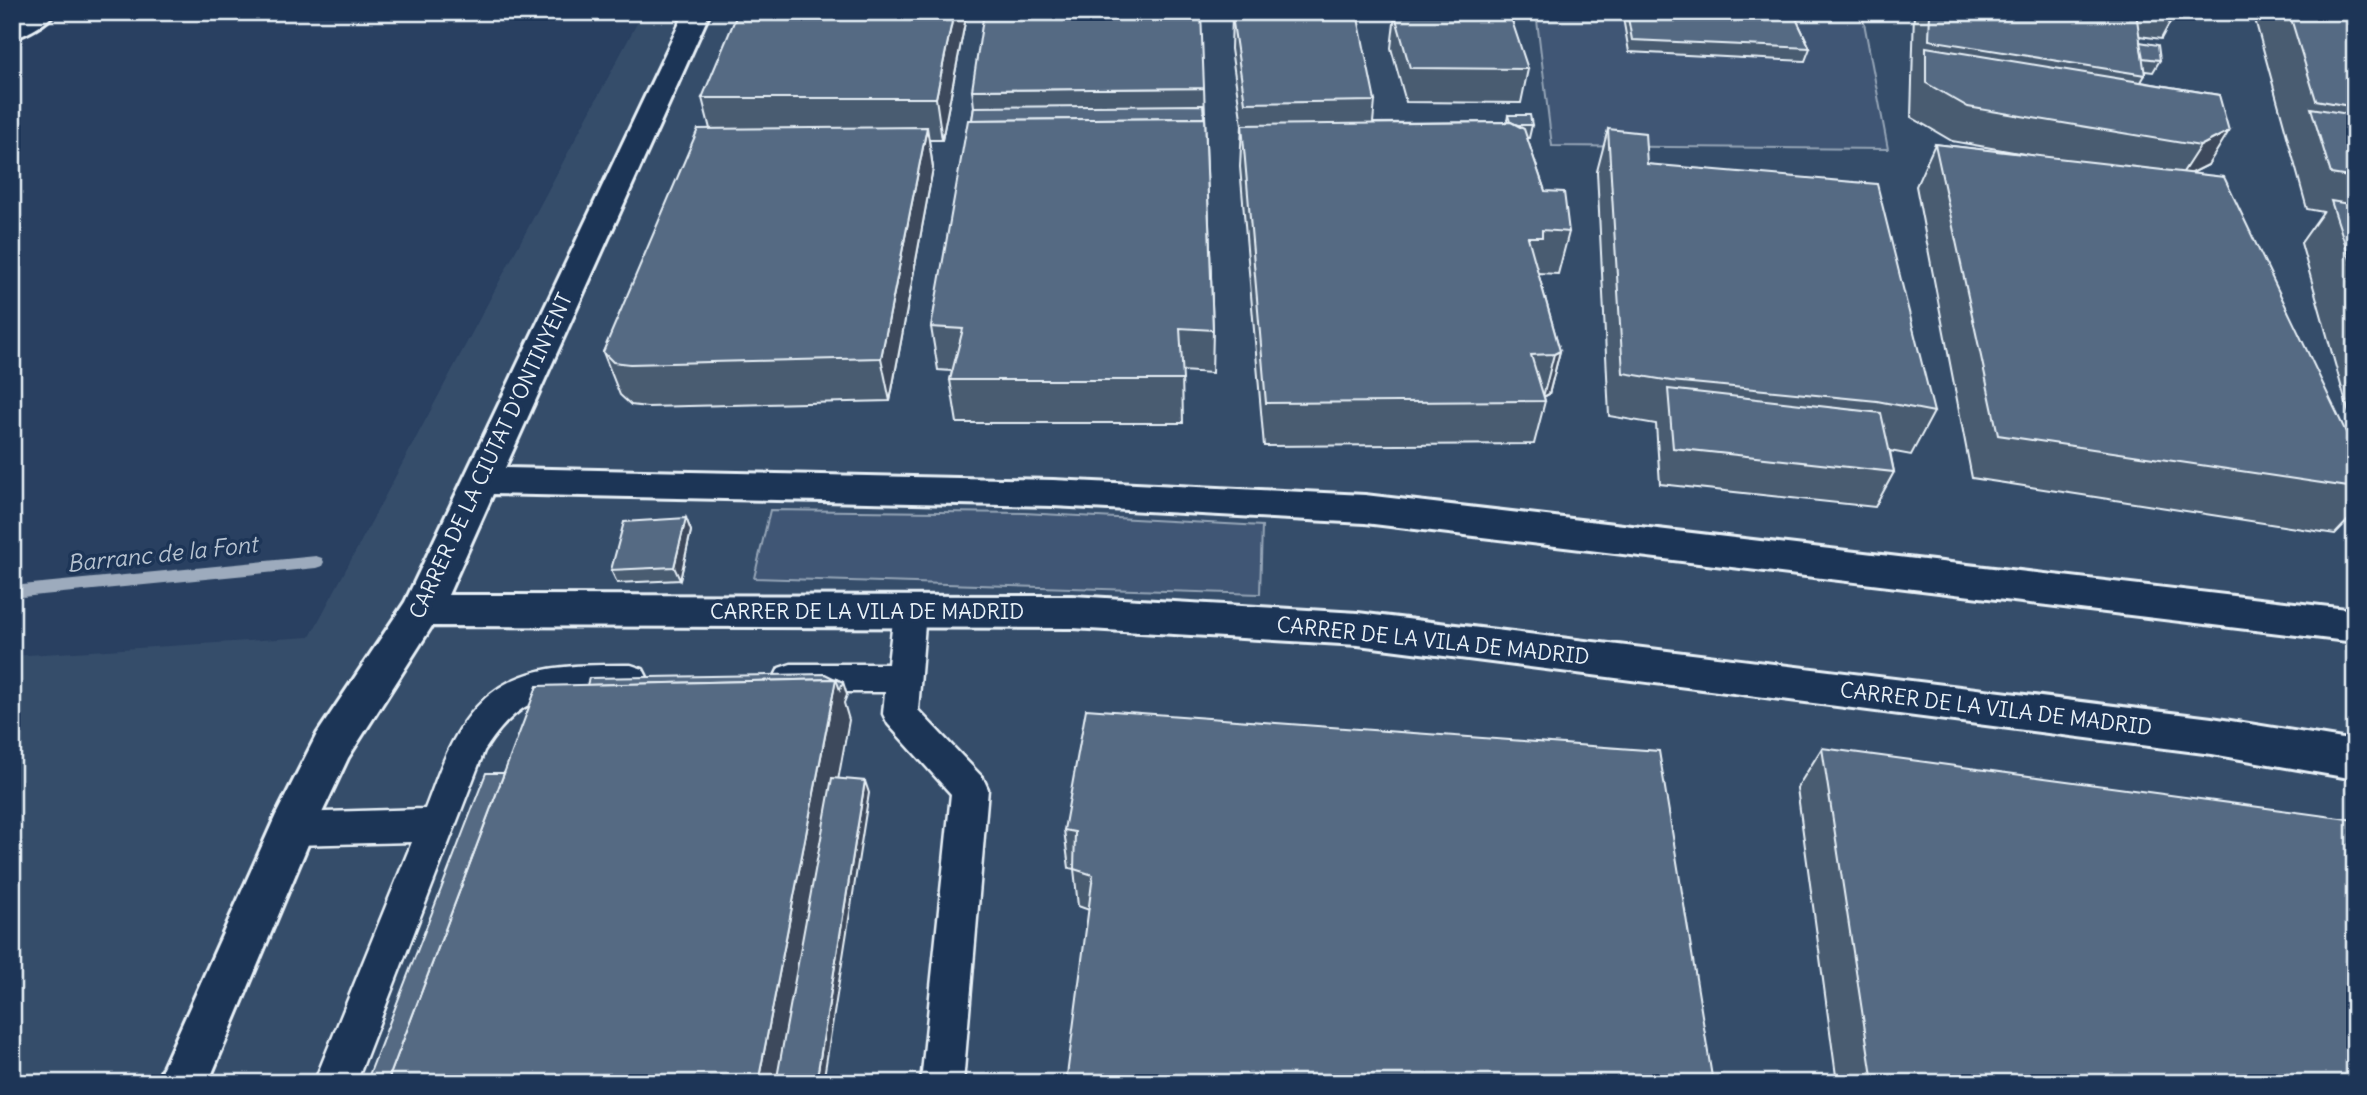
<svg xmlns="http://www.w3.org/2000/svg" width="2367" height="1095" viewBox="0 0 2367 1095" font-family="Delius,sans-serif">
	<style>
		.built { fill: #364d6b }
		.green { fill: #415774; stroke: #94a4b6; stroke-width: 2 }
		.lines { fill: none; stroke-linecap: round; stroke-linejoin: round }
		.stream { fill: #9dabbd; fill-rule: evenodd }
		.lane-casing { stroke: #e8f1f8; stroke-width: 5 }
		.street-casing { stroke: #e8f1f8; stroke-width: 6 }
		.highway-casing { stroke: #e8f1f8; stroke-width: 6 }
		.lane { fill: #1d3557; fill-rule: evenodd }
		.street { fill: #1d3557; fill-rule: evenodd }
		.highway { fill: #1d3557; fill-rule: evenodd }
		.wall { fill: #495b71; stroke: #e8f1f8; stroke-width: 2 }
		.shaded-wall { fill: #3c4a5c; stroke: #e8f1f8; stroke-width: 2 }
		.building { fill: #556a83; stroke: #e8f1f8; stroke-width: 2 }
		.labels { text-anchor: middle; stroke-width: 7; stroke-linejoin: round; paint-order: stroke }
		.street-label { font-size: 21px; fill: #e8f1f8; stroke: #1d3557 }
		.water-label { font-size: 23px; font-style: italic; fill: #b6c2d0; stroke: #1d3557 }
	</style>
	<rect width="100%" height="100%" fill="#294061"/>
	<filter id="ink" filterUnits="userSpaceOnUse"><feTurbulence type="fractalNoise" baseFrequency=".0143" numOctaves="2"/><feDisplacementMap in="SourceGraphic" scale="14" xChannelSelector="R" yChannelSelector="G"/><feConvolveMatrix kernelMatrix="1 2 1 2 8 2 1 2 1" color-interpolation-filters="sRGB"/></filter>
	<g filter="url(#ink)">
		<polygon class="built" points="643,12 2355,12 2355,1083 12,1083 12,656 310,637"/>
		<g class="green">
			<polygon points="1536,12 1862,12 1888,149 1552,146"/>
			<polygon points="770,510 1024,513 1262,526 1260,594 754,578"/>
		</g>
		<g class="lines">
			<polygon class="stream" points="316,556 322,558 324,562 322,566 316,568 12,598 12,586"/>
			<defs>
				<g id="lane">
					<polygon points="910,599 922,603 926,612 918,710 983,778 988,789 963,1083 921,1083 951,794 888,724 883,714 885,692 791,692 779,688 774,678 779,668 791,664 888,664 894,612 898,603"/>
					<path d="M631 665 643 669 648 679 643 689C627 694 611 693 594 693 538 693 515 704 484 751L356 1083H314L412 842 292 845 279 841 273 829 279 817 292 813 425 809C435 784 443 757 457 734 499 663 557 665 631 665Z"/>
				</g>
				<polygon id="street" points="685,12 710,12 505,468 1053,480 1365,495 2355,610 2355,642 1365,523 1053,506 493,494 448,595 1072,596 1358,613 2212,718 2355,741 2355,779 2212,754 1358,645 1072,628 432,626 348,758 314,830 208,1083 156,1083 276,815 317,734 405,602"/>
				<path id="highway" d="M25 12H55C47 24 26 35 12 39V20Z"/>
			</defs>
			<use href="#lane" class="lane-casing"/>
			<use href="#street" class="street-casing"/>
			<use href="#highway" class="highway-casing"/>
			<use href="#lane" class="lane"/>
			<use href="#street" class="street"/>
			<use href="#highway" class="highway"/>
		</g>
		<g class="wall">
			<polygon points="967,12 942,140 929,140 933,168 890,401 647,407 631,405 620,395 603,352 710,129 702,98"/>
			<polygon points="1237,12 1477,12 1237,13"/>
			<polygon points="1622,12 1793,12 1810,48 1805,61 1629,52"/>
			<polygon points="1914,12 2173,12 2174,15 2161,39 2139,36 2140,42 2160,60 2153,72 2145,71 2145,75 2141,82 2219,95 2208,165 2192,173 2355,451 2355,513 2335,534 1972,478 1916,186 1935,144 2036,156 1952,141 1911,117"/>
			<polygon points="2253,12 2355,12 2355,435 2301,243 2323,212 2307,209"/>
			<polygon points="1395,15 1528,69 1521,103 1406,102 1391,48"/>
			<polygon points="1232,16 1375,101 1373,123 1507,122 1508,115 1532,125 1529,138 1527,138 1545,191 1569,232 1558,274 1538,273 1560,351 1549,394 1544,397 1545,401 1534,444 1264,446 1240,167 1242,125 1231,49"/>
			<polygon points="1204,88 1213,330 1212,373 1182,371 1183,423 957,423 950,380 952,371 938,370 931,327 972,120 974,107 972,90"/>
			<polygon points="1608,129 1934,412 1911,455 1890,451 1894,472 1875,507 1660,484 1656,424 1609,416 1597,171"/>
			<polygon points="686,518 691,531 680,580 617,583 611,570"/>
			<polygon points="1822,748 2355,1083 1837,1083 1797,788"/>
			<polygon points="1659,751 1089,910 1078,906 1074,869 1069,868 1064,830"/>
		</g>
		<g class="shaded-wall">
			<polygon points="954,12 967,12 942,140 936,98"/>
			<polygon points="927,127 933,168 890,401 881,358"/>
			<polygon points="2229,131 2208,165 2178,180 2200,146"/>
			<polygon points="1560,351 1549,394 1543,397 1554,354"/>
			<polygon points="686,518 691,531 680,580 674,567"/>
			<polygon points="836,679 843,682 847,695 844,703 849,720 783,1083 758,1083"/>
			<polygon points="865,781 869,793 823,1083 816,1083"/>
		</g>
		<g class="building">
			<polygon points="738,12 954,12 936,98 702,98"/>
			<polygon points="984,12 1201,12 1204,88 972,90"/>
			<polygon points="1477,12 1509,12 1528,69 1410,68 1395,15"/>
			<polygon points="1627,12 1793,12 1810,48 1632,40"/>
			<polygon points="1930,12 2136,12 2145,75 1929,40"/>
			<polygon points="2152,12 2173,12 2174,15"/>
			<polygon points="2289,12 2355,12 2355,107 2316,100"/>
			<polygon points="1357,13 1375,101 1245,103 1232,16"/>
			<polygon points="2140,42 2158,45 2160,60 2143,58"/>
			<polygon points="1926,47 2219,95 2229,131 2200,146 1968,107 1926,83"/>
			<polygon points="1203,105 1204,118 972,120 974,107"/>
			<polygon points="2311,108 2355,115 2355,178 2331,174"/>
			<polygon points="1508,115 1530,115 1532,125 1518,125 1510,122"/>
			<polygon points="1205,118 1213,330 1180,328 1183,380 950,380 963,329 931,327 968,120"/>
			<polygon points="1511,122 1524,129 1545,191 1564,192 1569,232 1542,230 1542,237 1528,237 1560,351 1554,354 1531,355 1545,401 1266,403 1242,125"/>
			<polygon points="927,127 881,358 630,364 613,362 603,352 698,129"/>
			<polygon points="1608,129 1645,133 1647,164 1877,184 1934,412 1877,401 1671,381 1623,373"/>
			<polygon points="1935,144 2224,177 2355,451 2355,488 1998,435"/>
			<polygon points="2331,201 2355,205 2355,274"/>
			<polygon points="1668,389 1881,413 1894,472 1673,448"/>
			<polygon points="686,518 674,567 611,570 624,522"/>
			<polygon points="825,674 835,679 587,685 589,678"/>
			<polygon points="836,679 758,1083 387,1083 537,686"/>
			<polygon points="836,679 843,682 840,690"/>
			<polygon points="1086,709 1659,751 1713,1083 1066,1083 1093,875 1074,869 1075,832 1064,830"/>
			<polygon points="1822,748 2355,820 2355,1083 1873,1083"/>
			<polygon points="486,773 504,773 387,1083 366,1083"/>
			<polygon points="832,778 865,781 816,1083 776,1083"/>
		</g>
	</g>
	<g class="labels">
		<g class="street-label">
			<text transform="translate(491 456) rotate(-65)" y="7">CARRER DE LA CIUTAT D'ONTINYENT</text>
			<text x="867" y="619">CARRER DE LA VILA DE MADRID</text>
			<text transform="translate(1433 641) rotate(6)" y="7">CARRER DE LA VILA DE MADRID</text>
			<text transform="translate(1996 709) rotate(7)" y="7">CARRER DE LA VILA DE MADRID</text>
		</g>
		<g class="water-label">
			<text transform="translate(162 554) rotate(-6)" y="8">Barranc de la Font</text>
		</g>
	</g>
	<rect width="2367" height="1095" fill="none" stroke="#1d3557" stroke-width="42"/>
	<rect x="21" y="21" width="2325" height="1053" fill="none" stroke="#e8f1f8" stroke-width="2.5" filter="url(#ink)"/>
</svg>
